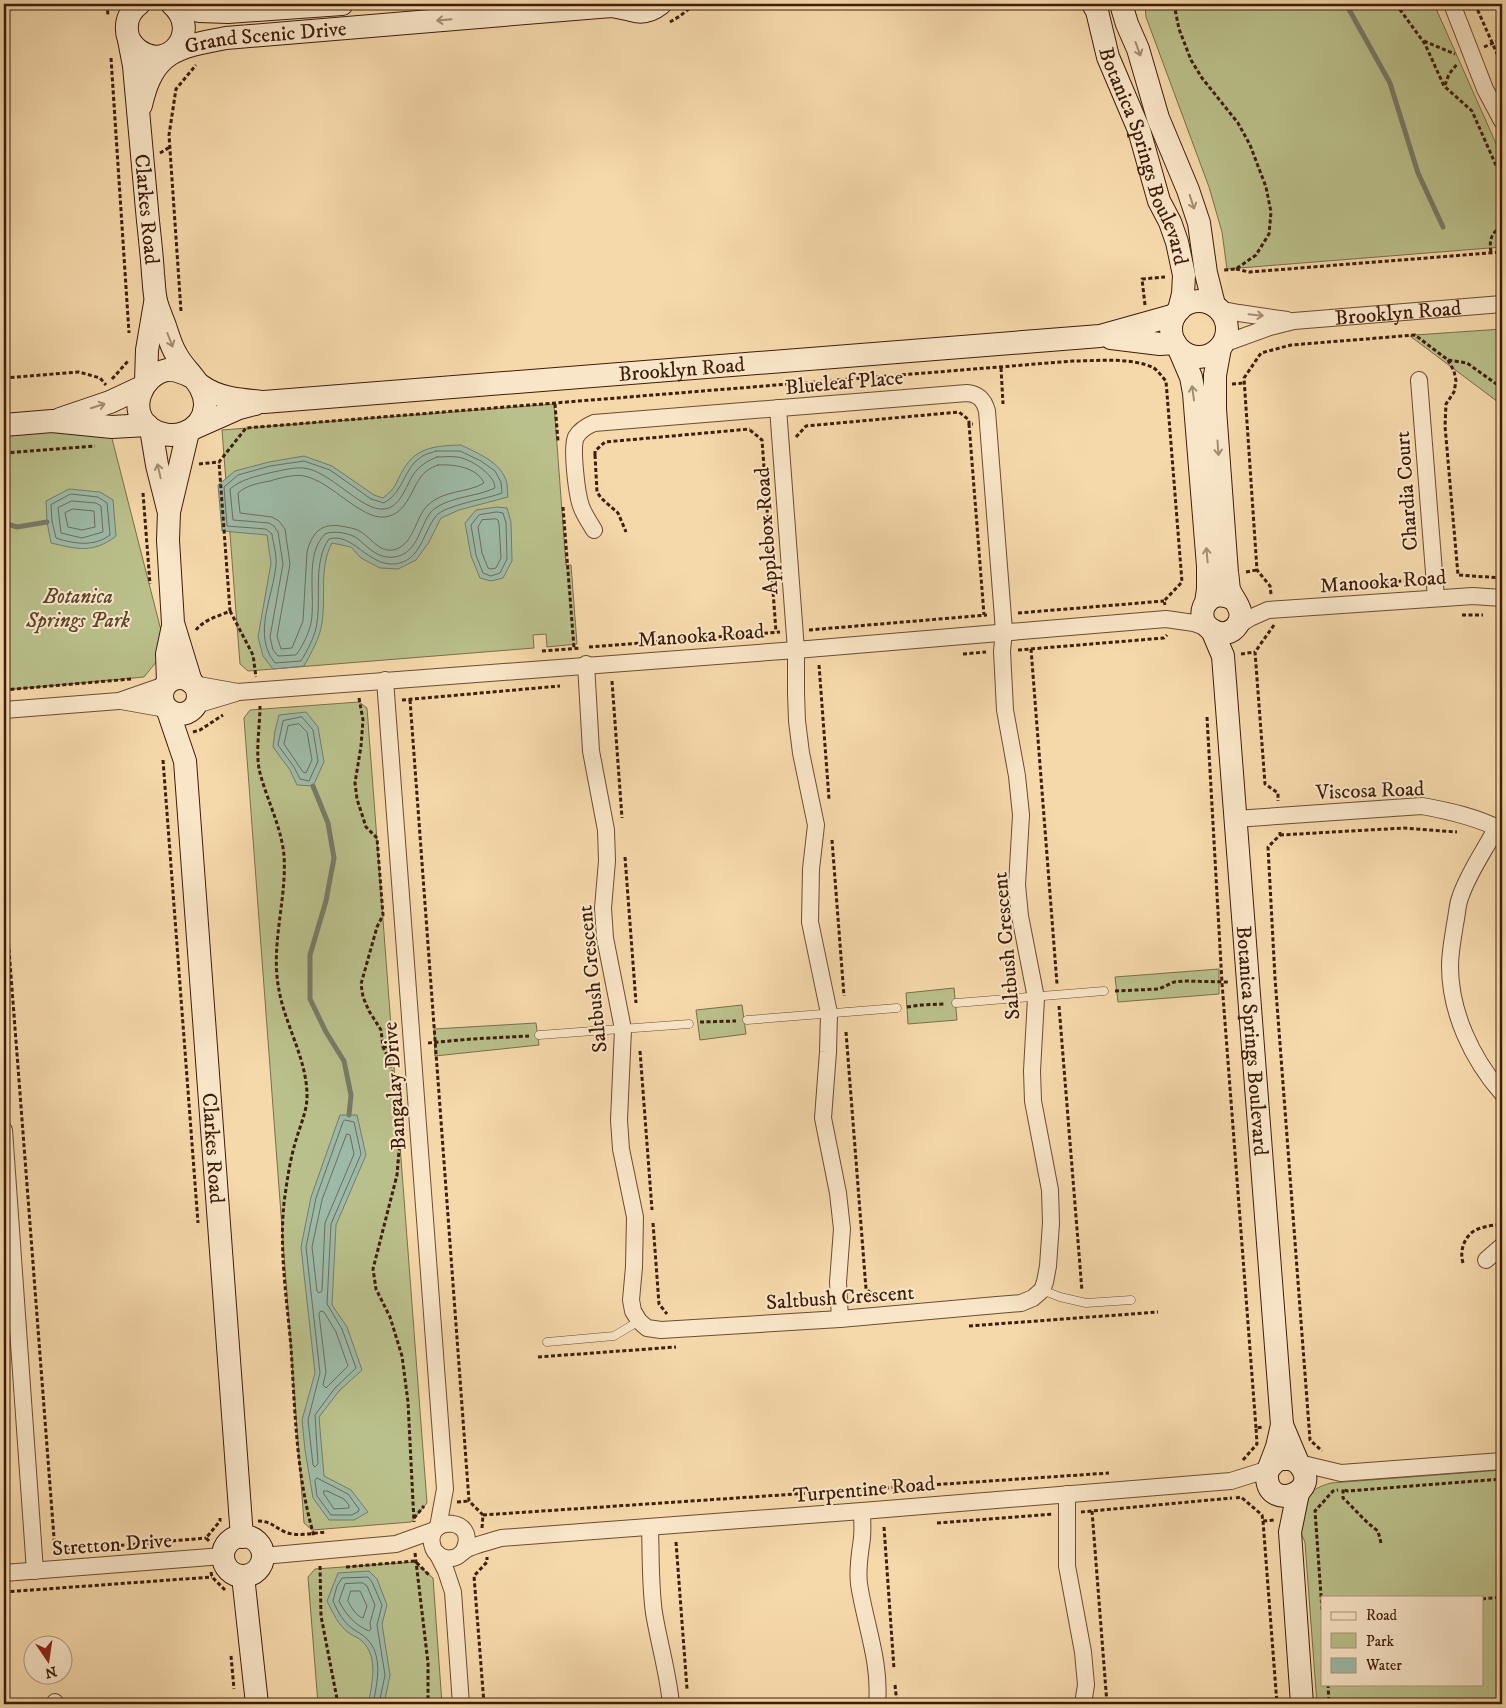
<svg xmlns="http://www.w3.org/2000/svg" width="1506" height="1708" viewBox="0 0 1506 1708" font-family="'IM FELL DW Pica',serif">
	<style>
		.green { fill: #bac08b; stroke: #7c6e4b; fill-rule: evenodd }
		.water { fill: #9dbaa8; stroke: #777b69 }
		.lines { fill: none; stroke-linecap: round; stroke-linejoin: round }
		.shore { stroke: #6e6c5a; stroke-width: 1 }
		.stream { stroke: #777b69; stroke-width: 5 }
		.lane-casing { stroke: #6c4c33; stroke-width: 9 }
		.street-casing { stroke: #6c4c33; stroke-width: 18 }
		.secondary-casing { stroke: #3e1d0b; stroke-width: 24 }
		.path { stroke: #3e1d0b; stroke-width: 3; stroke-dasharray: 4 2.5; stroke-linecap: butt }
		.lane { stroke: #f9e6c8; stroke-width: 8 }
		.street { stroke: #f9e6c8; stroke-width: 16 }
		.secondary { stroke: #f9e6c8; stroke-width: 22 }
		.oneway { stroke: #a58c73 }
		.labels { text-anchor: middle; stroke-width: 4; stroke-linejoin: round; paint-order: stroke }
		.street-label { font-size: 21px; fill: #3e1d0b; stroke: #f9e6c8 }
		.park-label { font-size: 21px; font-style: italic; fill: #5d462b; stroke: #f9e6c8 }
	</style>
	<rect width="100%" height="100%" fill="#f6d9ab"/>
	<filter id="stains"><feTurbulence type="fractalNoise" baseFrequency=".004" numOctaves="4"/><feColorMatrix values="0 0 0 0 .2 0 0 0 0 .09 0 0 0 0 .02 0 0 0 .5 -.17"/></filter>
	<radialGradient id="worn" r=".72"><stop offset=".6" stop-color="#630" stop-opacity="0"/><stop offset="1" stop-color="#630" stop-opacity=".3"/></radialGradient>
	<g class="green">
		<polygon points="1145,4 1434,4 1502,157 1502,247 1227,269 1222,232 1209,187 1146,17"/>
		<polygon points="1502,329 1502,405 1410,336 1415,335"/>
		<polygon points="554,404 566,565 571,565 577,644 547,647 546,634 533,635 534,648 248,671 240,664 222,430"/>
		<polygon points="107,419 166,650 144,677 4,690 4,428"/>
		<polygon points="359,702 367,708 427,1503 411,1522 312,1530 304,1523 244,718 250,710"/>
		<polygon points="1219,969 1219,994 1118,1002 1115,977"/>
		<polygon points="954,988 957,1020 908,1024 906,993"/>
		<polygon points="742,1005 746,1034 700,1040 696,1010"/>
		<polygon points="536,1023 539,1045 435,1056 434,1029"/>
		<path d="M1502 1470V1704H1317L1305 1543C1304 1538 1300 1533 1299 1527 1295 1503 1308 1489 1331 1483ZM1322 1597H1482V1684H1322Z"/>
		<polygon points="414,1562 433,1578 442,1704 318,1704 308,1577 315,1569"/>
	</g>
	<g class="water">
		<path d="M461 445C477 453 499 461 506 480 508 485 507 492 508 497L459 510 441 518 429 542 416 560 398 569 380 568 361 558 351 547 332 543C319 567 326 597 322 623 320 638 311 653 304 666L273 669 263 656 258 637 271 563 267 535 222 531 218 485 235 471 269 462 304 456 332 466 374 495 383 498C397 487 395 484 403 470 417 446 437 446 461 445Z"/>
		<path d="M69 489 100 492 113 500 116 536C93 554 77 549 51 543L47 522 46 501Z"/>
		<polygon points="497,507 507,508 511,522 512,561 503,578 491,581 480,578 471,556 465,523 476,510"/>
		<polygon points="306,712 318,727 324,762 313,786 297,785 290,770 273,747 275,731 279,715"/>
		<polygon points="340,1115 357,1115 366,1155 336,1225 332,1305 347,1327 362,1370 339,1391 319,1417 324,1476 351,1490 368,1512 354,1520 329,1520 313,1498 305,1450 302,1420 315,1373 301,1247 311,1197"/>
		<path d="M369 1571 377 1579 387 1605 382 1624 390 1675 384 1704H368C372 1685 379 1657 362 1641 359 1638 353 1636 349 1633 338 1625 333 1613 327 1601L338 1573Z"/>
	</g>
	<g class="lines">
		<g class="shore">
			<path d="M436 451H460L481 461 495 471 501 482 502 493C487 499 445 505 436 516 423 532 421 561 395 564 367 566 353 532 329 539 313 561 321 597 317 622 316 635 307 651 301 661L275 663C252 635 273 597 276 565 277 555 273 543 272 534L266 529 227 526 224 487 238 475 270 466 304 461 330 470 371 499 384 503C404 492 403 469 421 457 425 454 431 453 436 451Z"/>
			<path d="M437 457C443 457 451 456 457 457 469 458 495 474 495 488 476 497 452 496 434 509 420 520 420 554 394 557 378 559 369 548 358 539 351 533 333 530 325 534 304 555 316 596 311 623 309 633 302 647 296 655L278 656 273 650 270 637 283 564 278 532 274 526 269 523 233 520 230 489C242 479 254 477 269 473 279 471 293 467 303 468 330 470 362 512 384 509 400 508 406 486 413 475 419 466 427 461 437 457Z"/>
			<path d="M438 465C453 464 477 467 484 483 468 493 443 490 428 505 415 517 414 546 393 550 379 552 371 538 361 532 357 529 351 528 346 527 324 522 313 529 307 552L303 621 292 648 281 649 277 636 290 564 285 529 279 521 272 517 240 513 238 493C247 485 259 483 270 481 279 478 295 474 304 476 331 481 361 520 385 517 406 514 411 491 420 478 425 471 430 468 438 465Z"/>
			<path d="M71 494 98 497 107 503 110 535C94 547 74 544 56 538L52 521 51 505Z"/>
			<polygon points="72,501 96,503 101,506 103,532 82,538 61,533 58,508"/>
			<polygon points="73,509 94,511 95,527 82,530 68,527 65,513"/>
			<polygon points="497,512 503,513 506,523 507,559 500,573 491,576 483,573 476,555 471,525 479,515"/>
			<polygon points="496,519 498,520 499,524 501,558 496,568 491,569 488,568 482,553 478,527 482,520"/>
			<polygon points="302,717 313,730 318,761 309,781 300,779 294,767 278,745 283,721"/>
			<polygon points="299,724 307,732 312,760 306,773 303,772 284,744 288,726"/>
			<polygon points="345,1120 354,1122 361,1154 331,1224 327,1304 342,1329 356,1368 335,1388 315,1415 318,1464 315,1467 313,1465 308,1420 320,1373 306,1247 316,1198 343,1122"/>
			<polygon points="347,1134 350,1135 354,1154 325,1223 322,1291 319,1293 317,1291 312,1247 322,1200"/>
			<polygon points="321,1311 324,1312 336,1332 348,1366 326,1388 323,1385 326,1372 319,1314"/>
			<polygon points="317,1478 348,1494 359,1509 359,1511 352,1515 331,1515 317,1496 315,1481"/>
			<polygon points="324,1491 327,1491 344,1499 349,1505 349,1508 334,1509 324,1494"/>
			<path d="M363 1583 367 1586 375 1605 370 1623 371 1629 369 1631C355 1625 346 1615 339 1601L345 1584Z"/>
			<path d="M351 1591H360L367 1606 363 1618C356 1616 351 1607 348 1601Z"/>
			<path d="M373 1704C377 1683 384 1655 366 1638 362 1634 357 1632 353 1629 343 1622 338 1612 333 1601L337 1586 342 1578 368 1577 372 1582 382 1605 377 1625 385 1675 379 1704"/>
		</g>
		<g class="stream">
			<polyline points="1346,4 1390,83 1418,173 1443,227"/>
			<polyline points="4,523 17,527 47,522"/>
			<polyline points="313,786 328,823 334,858 326,901 310,955 310,999 326,1032 344,1061 351,1095 349,1115"/>
		</g>
		<defs>
			<g id="lane">
				<polyline points="956,1003 1104,991"/>
				<polyline points="747,1020 897,1008"/>
				<polyline points="539,1035 689,1024"/>
				<polyline points="1042,1290 1060,1297 1086,1303 1131,1300"/>
				<polyline points="547,1342 614,1336 639,1321"/>
			</g>
			<g id="street">
				<polyline points="1452,4 1485,89 1502,121"/>
				<polyline points="1218,309 1239,313 1287,320"/>
				<path id="s1" d="M1223 344 1270 327 1294 321 1502 304"/>
				<polyline points="1419,380 1436,598"/>
				<polyline points="778,408 796,650 796,693 797,721 801,753 816,825 811,869 810,922 829,1013 828,1052 823,1118 838,1193 842,1229 838,1282 840,1319"/>
				<polyline points="1236,627 1250,618 1268,610 1473,596 1502,598"/>
				<path d="M586 664 591 751 606 830 607 861 603 908 605 938 623 1029 619 1120 621 1149 635 1217 634 1267 631 1300 633 1311 639 1321 647 1328 661 1330 840 1319 997 1305 1021 1303 1033 1298 1042 1290 1045 1282 1048 1266 1051 1223 1050 1190 1033 1101 1032 1071 1036 998 1020 916 1017 885 1021 815 1017 776 1005 710 1002 651 1004 631 987 411C984 400 979 394 967 393L594 423C587 426 580 430 576 437 571 448 577 495 581 506 584 515 590 523 594 530"/>
				<polyline points="385,680 445,1489 438,1527"/>
				<polyline points="193,684 238,692 796,650 1166,619 1194,623 1210,629"/>
				<polyline points="121,701 166,709"/>
				<polyline points="196,705 236,693"/>
				<polyline points="4,710 119,701 165,685"/>
				<path d="M1235 819 1422 806C1450 811 1476 817 1502 830"/>
				<path d="M1497 827C1485 850 1468 873 1460 898 1457 906 1457 916 1455 924 1453 938 1450 952 1450 966 1450 1012 1472 1059 1502 1093"/>
				<polyline points="4,1130 35,1571"/>
				<polyline points="1486,1260 1502,1246"/>
				<polyline points="1299,1463 1341,1473 1502,1461"/>
				<polyline points="1067,1494 1067,1566 1083,1652 1086,1685 1083,1704"/>
				<path d="M862 1511C862 1520 863 1529 862 1538 860 1554 857 1568 859 1584 865 1624 881 1662 877 1704"/>
				<path d="M650 1527C651 1556 650 1584 654 1613 659 1643 668 1673 671 1704"/>
				<path d="M464 1550C479 1517 426 1515 432 1544 433 1549 436 1554 440 1556 444 1558 448 1559 452 1558 458 1558 460 1554 464 1551 470 1546 492 1541 501 1538L862 1511 1231 1481 1269 1469"/>
				<polyline points="437,1553 446,1571 453,1592 461,1704"/>
				<polyline points="263,1556 396,1544 435,1530"/>
				<polyline points="4,1573 223,1556"/>
				<polyline points="55,1702 56,1704"/>
			</g>
			<g id="secondary">
				<path d="M139 4C131 10 126 20 127 30 127 38 132 45 138 50 169 73 202 31 172 4"/>
				<polyline points="175,4 199,11 228,12 342,4"/>
				<path d="M620 4C634 14 647 14 660 4"/>
				<path id="s2" d="M1093 4 1097 11 1108 57 1139 130 1159 201 1170 222 1177 242 1184 275 1183 294 1179 310"/>
				<polyline points="1121,4 1127,24 1138,49 1158,118 1188,190 1199,223 1206,273 1214,305"/>
				<path id="s3" d="M129 40 134 66C139 118 143 170 148 221 150 239 152 257 153 274 154 283 154 292 156 301 158 309 162 318 165 326 168 335 171 346 176 354 185 372 206 384 205 406 203 433 170 443 150 428 127 411 141 375 167 370 176 369 184 373 192 377"/>
				<path id="s4" d="M141 105C153 51 177 47 226 38L599 7 612 6 632 10"/>
				<circle cx="1199" cy="329" r="28"/>
				<polyline points="1111,338 1160,344 1175,343"/>
				<path d="M1220 348 1215 375V409L1227 573C1228 578 1228 584 1229 589 1233 601 1246 610 1238 624 1226 644 1195 628 1204 606 1210 594 1223 593 1233 599"/>
				<polyline points="1179,349 1191,377 1194,393 1208,566 1208,589 1206,603"/>
				<polyline points="146,382 147,350 155,303"/>
				<path id="s5" d="M200 385C219 399 241 400 264 402L1100 336 1175 315"/>
				<polyline points="60,419 110,402 142,387"/>
				<polyline points="4,425 52,421 112,427 147,425"/>
				<polyline points="194,428 239,408 255,404"/>
				<polyline points="151,429 157,465 168,509"/>
				<polyline points="188,432 169,512 168,540 173,623 191,682"/>
				<path id="s6" d="M1212 630 1223 656 1282 1425 1277 1447 1269 1468"/>
				<circle cx="180" cy="696" r="18"/>
				<polyline points="168,682 167,654 173,626"/>
				<path id="s7" d="M168 711 185 761 242 1537"/>
				<path d="M1282 1425 1298 1463C1325 1492 1269 1512 1267 1478 1266 1470 1272 1464 1279 1459H1292L1298 1463"/>
				<polyline points="1298,1493 1290,1532 1302,1704"/>
				<circle cx="243" cy="1556" r="20"/>
				<polyline points="243,1576 257,1704"/>
			</g>
		</defs>
		<use href="#lane" class="lane-casing"/>
		<use href="#street" class="street-casing"/>
		<use href="#secondary" class="secondary-casing"/>
		<g class="path">
			<polyline points="107,4 108,16"/>
			<polyline points="1174,4 1179,29 1191,60 1202,78 1238,123 1250,145 1266,187 1271,212 1269,234 1256,255 1236,269 1224,270"/>
			<polyline points="1396,4 1425,44 1444,86 1472,111 1502,179"/>
			<polyline points="1475,4 1502,65"/>
			<polyline points="670,22 680,16 695,4"/>
			<polyline points="1424,41 1455,54"/>
			<polyline points="1484,47 1502,39"/>
			<polyline points="111,58 129,333"/>
			<polyline points="1445,85 1449,74 1458,63"/>
			<polyline points="160,153 170,147"/>
			<path d="M1491 252C1489 240 1491 233 1502 226"/>
			<polyline points="1236,269 1249,272 1502,252"/>
			<polyline points="1145,305 1142,279 1165,277"/>
			<polyline points="181,311 169,135 176,89 196,65"/>
			<polyline points="1448,360 1454,371 1456,381 1454,392 1446,404 1445,426 1458,575 1502,578"/>
			<polyline points="1001,368 1003,404"/>
			<polyline points="4,378 79,372 100,378 106,385"/>
			<polyline points="112,379 128,361"/>
			<polyline points="1232,384 1244,383"/>
			<polyline points="555,404 558,441"/>
			<polyline points="969,424 984,615"/>
			<polyline points="750,430 762,440 776,632"/>
			<polyline points="796,437 806,426 959,412 969,420 969,424 973,424"/>
			<polyline points="4,453 95,446"/>
			<polyline points="595,455 595,451 605,442 750,429"/>
			<polyline points="595,455 597,492 601,498 618,513 626,532"/>
			<path d="M199 464 219 462 246 428 1073 361C1098 361 1128 357 1152 367 1157 369 1162 377 1166 381L1182 582 1164 601 1165 605"/>
			<polyline points="143,493 150,584"/>
			<polyline points="563,507 574,648"/>
			<polyline points="1246,572 1257,570"/>
			<polyline points="1352,586 1421,579"/>
			<polyline points="1271,594 1270,586 1257,570 1244,378 1261,353 1291,345 1415,335 1448,360 1467,363 1502,388"/>
			<polyline points="230,611 253,655 256,677"/>
			<polyline points="1018,613 1164,601"/>
			<polyline points="1462,615 1483,615"/>
			<polyline points="1274,625 1255,652 1265,784 1278,793 1278,801"/>
			<path d="M196 630C203 620 219 616 230 611L219 462"/>
			<polyline points="809,630 987,615"/>
			<polyline points="589,647 780,632"/>
			<polyline points="1031,649 1057,984"/>
			<polyline points="1018,650 1164,638 1167,635"/>
			<polyline points="542,651 581,648"/>
			<polyline points="963,654 986,652"/>
			<polyline points="1241,654 1255,652"/>
			<polyline points="819,665 829,799"/>
			<polyline points="612,681 622,818"/>
			<polyline points="4,690 131,679"/>
			<polyline points="359,698 363,720 361,746 355,783 357,799 366,827 377,838 383,915 377,927 361,984 363,997 369,1011 381,1030 383,1047 388,1057 399,1099"/>
			<polyline points="402,700 560,686"/>
			<polyline points="410,700 469,1501 483,1515 482,1528"/>
			<path d="M260 706C260 726 255 754 260 773 267 800 281 826 284 855 287 900 270 945 279 990 285 1025 307 1059 307 1096 307 1111 301 1123 297 1137 290 1158 287 1181 284 1203 279 1250 287 1301 291 1347 295 1410 296 1475 314 1536"/>
			<polyline points="1207,717 1222,983 1256,1428"/>
			<polyline points="193,732 200,730 223,715"/>
			<polyline points="163,760 198,1223"/>
			<polyline points="1280,832 1280,835 1268,847 1275,978 1310,1440 1322,1451"/>
			<polyline points="1280,835 1404,828 1457,832"/>
			<polyline points="832,840 844,996"/>
			<polyline points="625,857 636,1003"/>
			<polyline points="4,884 55,1551 206,1538"/>
			<polyline points="1115,991 1159,989 1174,982 1184,981 1229,982"/>
			<polyline points="1059,1006 1082,1291"/>
			<polyline points="907,1007 921,1005 945,1004"/>
			<polyline points="700,1022 736,1021"/>
			<polyline points="846,1032 866,1289 878,1299"/>
			<polyline points="428,1043 471,1039 529,1036"/>
			<polyline points="383,1047 396,1046"/>
			<polyline points="640,1051 652,1210"/>
			<polyline points="401,1127 397,1175 373,1269 376,1289 390,1317 402,1356 408,1402 414,1522"/>
			<polyline points="653,1223 659,1304 667,1314"/>
			<path d="M1463 1263C1459 1250 1465 1234 1478 1229 1486 1226 1495 1225 1502 1224"/>
			<polyline points="969,1326 1158,1312"/>
			<polyline points="538,1357 676,1347"/>
			<polyline points="1243,1460 1257,1444 1256,1428 1264,1427"/>
			<polyline points="1236,1498 1241,1497 1262,1515 1263,1521 1275,1520"/>
			<polyline points="457,1502 469,1501"/>
			<polyline points="1092,1511 1107,1704"/>
			<polyline points="1081,1512 1232,1498"/>
			<polyline points="483,1515 1109,1473"/>
			<polyline points="414,1518 424,1506"/>
			<path d="M258 1521C271 1521 274 1527 285 1532 297 1537 313 1533 326 1532"/>
			<polyline points="1263,1521 1277,1704"/>
			<polyline points="937,1523 1053,1514"/>
			<polyline points="884,1527 894,1669"/>
			<polyline points="209,1541 206,1538 220,1521 220,1518"/>
			<polyline points="676,1542 687,1689"/>
			<path d="M1381 1543 1378 1531C1364 1521 1355 1509 1343 1498V1489L1347 1491 1502 1479"/>
			<polyline points="415,1553 428,1663 428,1704"/>
			<polyline points="320,1566 321,1616 338,1704"/>
			<polyline points="346,1567 415,1561 429,1575"/>
			<polyline points="211,1572 212,1577 225,1590"/>
			<polyline points="4,1592 212,1577"/>
			<polyline points="1482,1599 1502,1597"/>
			<polyline points="1322,1610 1315,1511 1333,1491 1338,1490"/>
			<polyline points="231,1656 234,1689"/>
			<polyline points="1328,1684 1329,1704"/>
			<polyline points="895,1685 897,1704"/>
			<polyline points="79,1703 79,1704"/>
			<polyline points="484,1704 474,1576 487,1562 487,1557"/>
		</g>
		<use href="#lane" class="lane"/>
		<use href="#street" class="street"/>
		<use href="#secondary" class="secondary"/>
	</g>
	<defs><path id="oneway-shaft" d="M-6 0H5M1.5-3L5.5 0L1.5 3" fill="none" stroke-width="1.6" stroke-linecap="round" stroke-linejoin="round" transform="scale(1.25)"/></defs>
	<g class="oneway">
		<use href="#oneway-shaft" transform="translate(444 20) rotate(175)"/>
		<use href="#oneway-shaft" transform="translate(1138 49) rotate(70)"/>
		<use href="#oneway-shaft" transform="translate(1192 202) rotate(72)"/>
		<use href="#oneway-shaft" transform="translate(1256 315) rotate(6)"/>
		<use href="#oneway-shaft" transform="translate(170 340) rotate(69)"/>
		<use href="#oneway-shaft" transform="translate(1193 393) rotate(-98)"/>
		<use href="#oneway-shaft" transform="translate(98 406) rotate(-18)"/>
		<use href="#oneway-shaft" transform="translate(1218 448) rotate(86)"/>
		<use href="#oneway-shaft" transform="translate(159 471) rotate(-103)"/>
		<use href="#oneway-shaft" transform="translate(1207 555) rotate(-95)"/>
	</g>
	<g class="labels">
		<g class="street-label">
			<text dy="7" stroke="none"><textPath href="#s4" startOffset="158">Grand Scenic Drive</textPath></text>
			<text dy="7" stroke="none"><textPath href="#s2" startOffset="161">Botanica Springs Boulevard</textPath></text>
			<text dy="7" stroke="none"><textPath href="#s3" startOffset="170">Clarkes Road</textPath></text>
			<text dy="7" stroke="none"><textPath href="#s1" startOffset="179">Brooklyn Road</textPath></text>
			<text dy="7" stroke="none"><textPath href="#s5" startOffset="486">Brooklyn Road</textPath></text>
			<text transform="translate(844 382) rotate(-5)" y="7">Blueleaf Place</text>
			<text transform="translate(1406 491) rotate(-94)" y="7">Chardia Court</text>
			<text transform="translate(766 531) rotate(-94)" y="7">Applebox Road</text>
			<text transform="translate(1383 581) rotate(-4)" y="7">Manooka Road</text>
			<text transform="translate(701 635) rotate(-4)" y="7">Manooka Road</text>
			<text transform="translate(1370 790) rotate(-2)" y="7">Viscosa Road</text>
			<text transform="translate(1006 946) rotate(-95)" y="7">Saltbush Crescent</text>
			<text transform="translate(592 979) rotate(-96)" y="7">Saltbush Crescent</text>
			<text dy="7" stroke="none"><textPath href="#s6" startOffset="414">Botanica Springs Boulevard</textPath></text>
			<text transform="translate(394 1086) rotate(-94)" y="7">Bangalay Drive</text>
			<text dy="7" stroke="none"><textPath href="#s7" startOffset="441">Clarkes Road</textPath></text>
			<text transform="translate(840 1297) rotate(-4)" y="7">Saltbush Crescent</text>
			<text transform="translate(864 1489) rotate(-5)" y="7">Turpentine Road</text>
			<text transform="translate(112 1544) rotate(-4)" y="7">Stretton Drive</text>
		</g>
		<g class="park-label">
			<text x="78" y="603">Botanica<tspan x="78" dy="24">Springs Park</tspan></text>
		</g>
	</g>
	<rect width="1506" height="1708" fill="none" stroke="#f6d9ab" stroke-width="20"/>
	<rect x="5" y="5" width="1496" height="1698" fill="none" stroke="#3e1d0b" stroke-width="2.5"/>
	<rect x="10" y="10" width="1486" height="1688" fill="none" stroke="#3e1d0b"/>
	<rect x="1321" y="1596" width="162" height="90" fill="#f9e6c8" stroke="#ae967c"/>
	<rect x="1331" y="1612" width="25" height="8" fill="#f9e6c8" stroke="#ae967c"/>
	<text x="1366" y="1620" font-size="15" fill="#3e1d0b">Road</text>
	<rect x="1331" y="1633" width="25" height="15" fill="#bac08b" stroke="#ae967c"/>
	<text x="1366" y="1646" font-size="15" fill="#3e1d0b">Park</text>
	<rect x="1331" y="1658" width="25" height="15" fill="#9dbaa8" stroke="#ae967c"/>
	<text x="1366" y="1670" font-size="15" fill="#3e1d0b">Water</text>
	<g transform="translate(48 1660) rotate(167)"><circle r="24" fill="#f9e6c8" stroke="#ae967c"/>
	<path d="M0-4L9 19L0 12L-9 19Z" fill="#8f2418"/>
	<text y="-8" font-size="14" font-weight="bold" text-anchor="middle" fill="#3e1d0b">N</text>
	</g>
	<rect width="100%" height="100%" filter="url(#stains)"/>
	<rect width="100%" height="100%" fill="url(#worn)"/>
</svg>
